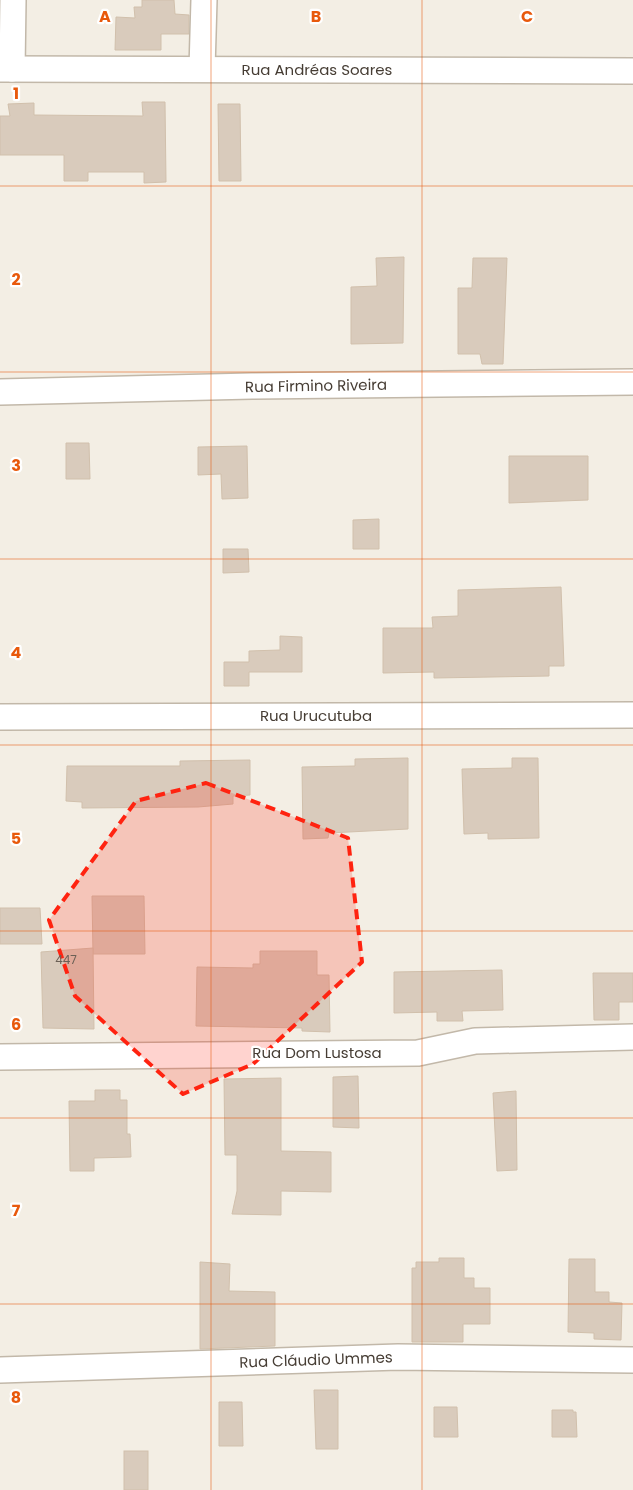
<svg xmlns="http://www.w3.org/2000/svg" width="633" height="1490" viewBox="0 0 633 1490" font-family="Poppins,sans-serif">
	<style>
		.building { fill: #d9cbbc; stroke: #d1c0ac }
		.lines { fill: none; stroke-linecap: round; stroke-linejoin: round }
		.minor-casing { stroke: #c2b8a9; stroke-width: 28 }
		.minor { stroke: #fff; stroke-width: 25 }
		.marked { fill: #ff2310; fill-opacity: 0.2; stroke: #ff2310; stroke-width: 4; stroke-dasharray: 10 6; stroke-linejoin: round }
		.grid { fill: none; stroke: #e8590c; stroke-width: 1; stroke-opacity: 0.55 }
		.labels { text-anchor: middle; stroke-width: 4.5; stroke-linejoin: round; paint-order: stroke }
		.number-label { font-size: 12px; fill: #6b6056 }
		.street-label { font-size: 15px; fill: #463d34; stroke: #fff }
		.grid-label { font-size: 16px; text-anchor: middle; font-weight: bold; fill: #e8590c; stroke: #fff; stroke-width: 4.5; stroke-linejoin: round; paint-order: stroke }
	</style>
	<rect width="100%" height="100%" fill="#f3eee4"/>
	<g class="building">
		<polygon points="142,0 174,0 175,14 189,15 189,34 161,34 161,50 115,50 116,17 135,18 134,7 142,7"/>
		<polygon points="142,102 165,102 166,182 144,183 144,172 88,172 88,181 64,181 64,155 0,155 0,116 10,116 8,104 34,103 34,115 143,116"/>
		<polygon points="218,104 240,104 241,181 219,181"/>
		<polygon points="404,257 403,343 351,344 351,287 377,286 376,258"/>
		<polygon points="473,258 507,258 503,364 482,364 480,354 458,354 458,288 472,288"/>
		<polygon points="66,443 89,443 90,479 66,479"/>
		<polygon points="247,446 248,498 222,499 221,474 198,475 198,447"/>
		<polygon points="509,456 588,456 588,500 509,503"/>
		<polygon points="379,519 379,549 353,549 353,520"/>
		<polygon points="223,549 248,549 249,572 223,573"/>
		<polygon points="561,587 564,666 549,666 549,676 434,678 434,672 383,673 383,628 433,628 432,617 458,616 458,590"/>
		<polygon points="280,636 302,637 302,672 249,672 249,686 224,686 224,662 249,662 249,651 280,650"/>
		<polygon points="408,758 408,829 329,833 328,838 303,839 302,767 355,766 355,759"/>
		<polygon points="512,758 538,758 539,838 488,839 488,833 464,834 462,769 512,768"/>
		<polygon points="250,760 250,795 233,796 233,804 198,807 82,808 82,802 66,801 67,766 180,766 180,761"/>
		<polygon points="92,896 144,896 145,954 93,954"/>
		<polygon points="0,908 40,908 42,944 0,944"/>
		<polygon points="93,948 94,1029 43,1028 41,952"/>
		<polygon points="260,951 317,951 317,975 329,975 330,1032 302,1031 302,1028 196,1026 197,967 253,968 253,964 260,964"/>
		<polygon points="502,970 503,1010 462,1011 463,1021 437,1021 437,1012 394,1013 394,972"/>
		<polygon points="593,973 633,973 633,1002 619,1002 619,1020 594,1020"/>
		<polygon points="358,1076 359,1128 333,1127 333,1077"/>
		<polygon points="281,1078 281,1151 331,1152 331,1192 281,1191 281,1215 232,1214 237,1191 237,1155 225,1155 224,1079"/>
		<polygon points="95,1090 120,1090 120,1100 127,1100 127,1134 130,1134 131,1157 94,1158 94,1171 70,1171 69,1101 95,1101"/>
		<polygon points="516,1091 517,1170 497,1171 493,1093"/>
		<polygon points="439,1258 464,1258 464,1278 474,1278 474,1288 490,1288 490,1324 463,1324 463,1342 412,1342 412,1268 416,1268 416,1262 439,1262"/>
		<polygon points="569,1259 595,1259 595,1292 609,1292 609,1302 622,1303 621,1340 594,1339 594,1333 568,1332"/>
		<polygon points="200,1262 230,1264 229,1291 275,1292 275,1346 200,1349"/>
		<polygon points="314,1390 338,1390 338,1449 316,1449"/>
		<polygon points="219,1402 242,1402 243,1446 219,1446"/>
		<polygon points="434,1407 457,1407 458,1437 434,1437"/>
		<polygon points="552,1410 573,1410 573,1412 576,1412 577,1437 552,1437"/>
		<rect x="124" y="1451" width="24" height="39"/>
	</g>
	<g class="lines">
		<defs>
			<g id="minor">
				<polyline points="0,69 633,71"/>
				<polyline points="12,69 13,0"/>
				<polyline points="202,69 204,0"/>
				<polyline points="0,392 252,386 633,382"/>
				<polyline points="0,717 633,715"/>
				<polyline points="0,1057 418,1053 475,1041 633,1037"/>
				<polyline points="0,1370 398,1357 633,1360"/>
			</g>
		</defs>
		<use href="#minor" class="minor-casing"/>
		<use href="#minor" class="minor"/>
	</g>
	<path class="marked" d="M206 783 348 838 362 962 253 1064 183 1094 75 996 49 920 136 801Z"/>
	<path class="grid" d="M211 0V1490M422 0V1490M0 186H633M0 372H633M0 559H633M0 745H633M0 931H633M0 1118H633M0 1304H633"/>
	<g class="labels">
		<g class="number-label">
			<text x="66" y="964">447</text>
		</g>
		<g class="street-label">
			<text x="317" y="75">Rua Andréas Soares</text>
			<text transform="translate(316 386) rotate(-1)" y="5">Rua Firmino Riveira</text>
			<text x="316" y="721">Rua Urucutuba</text>
			<text x="317" y="1058">Rua Dom Lustosa</text>
			<text transform="translate(316 1360) rotate(-2)" y="5">Rua Cláudio Ummes</text>
		</g>
	</g>
	<g class="grid-label">
		<text x="105" y="22">A</text>
		<text x="316" y="22">B</text>
		<text x="527" y="22">C</text>
		<text x="16" y="99">1</text>
		<text x="16" y="285">2</text>
		<text x="16" y="471">3</text>
		<text x="16" y="658">4</text>
		<text x="16" y="844">5</text>
		<text x="16" y="1030">6</text>
		<text x="16" y="1216">7</text>
		<text x="16" y="1403">8</text>
	</g>
</svg>
